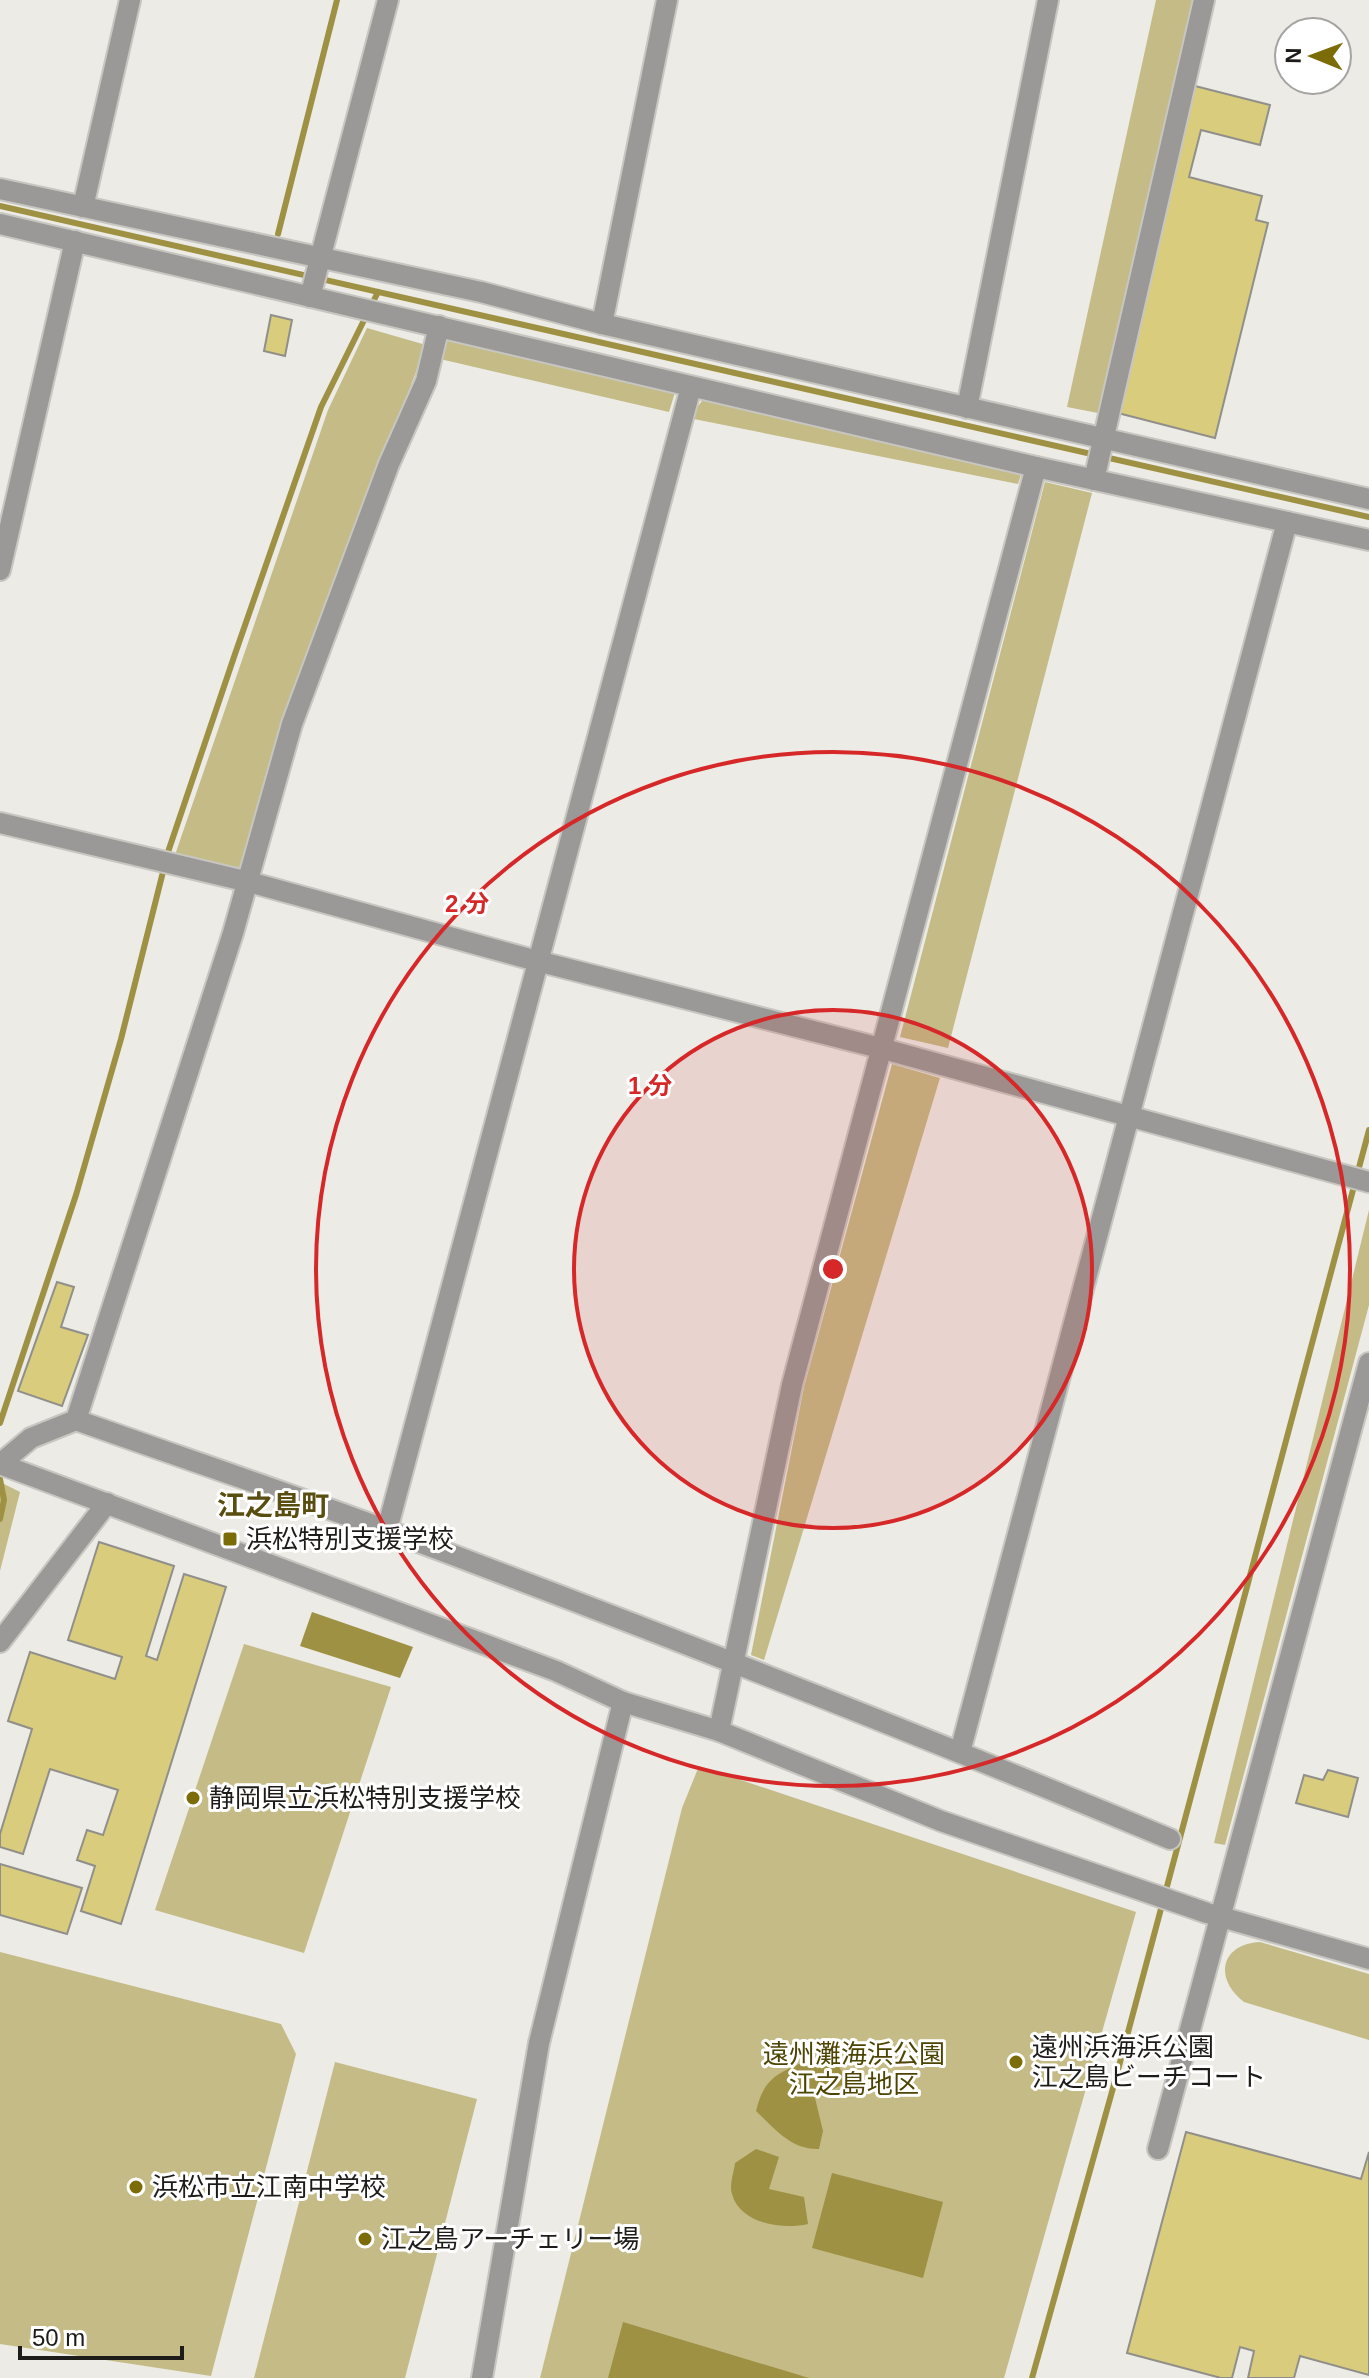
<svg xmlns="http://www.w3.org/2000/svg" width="1369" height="2378" viewBox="0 0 1369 2378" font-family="Arial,'Noto Sans JP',sans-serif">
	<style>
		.green { fill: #c4bb87 }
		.water { fill: #9f9143 }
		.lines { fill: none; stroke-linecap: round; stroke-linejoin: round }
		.stream { stroke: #9f9143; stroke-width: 6 }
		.building { fill: #dacc7d; stroke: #908f8a; stroke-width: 2 }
		.minor-casing { stroke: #c7c6c0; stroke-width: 24 }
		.minor { stroke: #9a9997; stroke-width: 20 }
		.ring { fill: none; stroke: #d62828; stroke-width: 4 }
		.poi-dot { fill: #7b6c07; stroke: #fff; stroke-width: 3 }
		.labels { text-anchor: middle; stroke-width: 6; stroke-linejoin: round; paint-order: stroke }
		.poi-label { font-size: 26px; fill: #1d1c1a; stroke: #fff; text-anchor: start }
		.park-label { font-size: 26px; fill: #4e4402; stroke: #fff }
		.neighbourhood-label { font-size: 28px; font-weight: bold; fill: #594e10; stroke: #fff }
		.centre { fill: #d62828; stroke: #fff; stroke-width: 4 }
		.ring-label { font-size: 24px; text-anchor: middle; font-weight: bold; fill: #d62828; stroke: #fff; stroke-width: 6; stroke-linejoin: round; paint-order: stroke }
	</style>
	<rect width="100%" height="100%" fill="#ecebe5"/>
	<g class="green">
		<polygon points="1156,0 1193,0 1098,413 1067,407"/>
		<polygon points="367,328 426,345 297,690 245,860 237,870 175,855 328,410"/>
		<polygon points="447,335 676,389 669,412 440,359"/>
		<polygon points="705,397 1022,472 1018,484 689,418"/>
		<polygon points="1045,482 1092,493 948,1048 900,1037"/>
		<polygon points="892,1064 940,1078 764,1660 751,1655 804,1387"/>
		<polygon points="1369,1210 1369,1305 1225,1845 1214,1843"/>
		<polygon points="0,1482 20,1492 0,1571"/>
		<polygon points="244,1644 391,1687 304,1953 155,1910"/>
		<polygon points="699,1766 1136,1912 1004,2378 540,2378 682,1808"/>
		<path d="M1260 1942 1369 1974V2040L1244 2002C1213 1978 1221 1944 1260 1942Z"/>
		<polygon points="0,1952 281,2024 296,2054 211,2376 0,2344"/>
		<polygon points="335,2062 477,2099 405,2378 254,2378"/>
	</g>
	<g class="water">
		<polygon points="312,1612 413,1647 400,1678 300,1646"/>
		<path d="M811 2058 823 2065 835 2060 848 2082 815 2098 823 2131 819 2149C791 2150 775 2129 756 2111 765 2075 779 2074 811 2058Z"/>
		<path d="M756 2149 779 2157 769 2189 804 2197 808 2224C783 2230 740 2224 732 2194 729 2185 734 2172 735 2163Z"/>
		<polygon points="832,2173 943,2202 923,2278 812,2248"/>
		<polygon points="623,2322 809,2378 608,2378"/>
	</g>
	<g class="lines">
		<g class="stream">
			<polyline points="0,206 1369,517"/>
			<polyline points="278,234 337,0"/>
			<polyline points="0,1423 76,1195 121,1039 168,852 235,654 321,407 378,292"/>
			<polyline points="0,1479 4,1500 0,1519"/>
			<polyline points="1032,2378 1115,2081 1369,1130"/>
		</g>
	</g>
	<g class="building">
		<polygon points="1195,86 1270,105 1260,145 1201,130 1189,177 1262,196 1256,220 1268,223 1215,438 1114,412"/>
		<polygon points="271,315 292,320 285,356 264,351"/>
		<polygon points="57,1282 74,1287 61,1327 88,1335 62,1406 18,1391"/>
		<polygon points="99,1542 174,1566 146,1656 157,1660 184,1574 226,1587 121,1924 81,1911 95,1866 77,1860 87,1830 103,1835 118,1790 50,1769 23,1854 0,1847 0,1834 32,1729 8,1721 30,1652 115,1679 122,1657 68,1640"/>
		<polygon points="1328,1770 1358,1778 1348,1817 1296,1803 1304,1775 1323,1780"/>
		<polygon points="0,1864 82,1888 67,1934 0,1915"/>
		<polygon points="1186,2132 1361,2179 1369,2152 1369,2375 1300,2356 1294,2378 1248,2378 1254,2351 1240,2347 1232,2378 1221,2378 1127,2353"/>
	</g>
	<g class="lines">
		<defs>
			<g id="minor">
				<polyline points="0,189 481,292 602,324 1369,499"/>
				<polyline points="83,207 130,0"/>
				<polyline points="0,224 1036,467 1369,540"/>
				<polyline points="310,297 388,0"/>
				<polyline points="602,324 667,0"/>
				<polyline points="967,408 1048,0"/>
				<polyline points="1094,480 1204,0"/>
				<polyline points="0,570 75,241"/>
				<polyline points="0,823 249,882 537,961 880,1048 1369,1182"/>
				<path d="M76 1420C180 1457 285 1492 389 1531 651 1629 911 1731 1170 1839"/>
				<polyline points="0,1464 556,1671 623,1702 719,1731 941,1821 1207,1913 1369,1959"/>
				<polyline points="0,1464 31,1438 76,1420 233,933 292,724 389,464 426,381 439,326"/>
				<polyline points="387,1530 691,387"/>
				<polyline points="0,1642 107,1503"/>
				<polyline points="719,1731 792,1385 1036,467"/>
				<polyline points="960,1752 1287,522"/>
				<polyline points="1158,2149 1369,1363"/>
				<polyline points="482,2378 539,2043 623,1702"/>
			</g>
		</defs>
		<use href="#minor" class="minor-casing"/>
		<use href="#minor" class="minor"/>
	</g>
	<circle cx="833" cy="1269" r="259" fill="#d62828" fill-opacity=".12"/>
	<g class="ring">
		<circle cx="833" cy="1269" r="259"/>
		<circle cx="833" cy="1269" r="517"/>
	</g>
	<g class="poi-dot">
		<rect x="222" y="1531" width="16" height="16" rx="4"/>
		<circle cx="193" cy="1798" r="8"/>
		<circle cx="1016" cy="2062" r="8"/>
		<circle cx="136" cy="2187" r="8"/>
		<circle cx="365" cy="2239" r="8"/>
	</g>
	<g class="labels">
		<g class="poi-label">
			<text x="246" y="1548">浜松特別支援学校</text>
			<text x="209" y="1807">静岡県立浜松特別支援学校</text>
			<text x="1032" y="2056">遠州浜海浜公園<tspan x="1032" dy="30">江之島ビーチコート</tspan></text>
			<text x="152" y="2196">浜松市立江南中学校</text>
			<text x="381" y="2248">江之島アーチェリー場</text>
		</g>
		<g class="park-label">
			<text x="854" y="2063">遠州灘海浜公園<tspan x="854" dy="30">江之島地区</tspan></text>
		</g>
		<g class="neighbourhood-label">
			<text x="273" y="1515">江之島町</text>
		</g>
	</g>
	<circle cx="833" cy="1269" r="12" class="centre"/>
	<g class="ring-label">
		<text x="467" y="912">2 分</text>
		<text x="650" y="1094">1 分</text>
	</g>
	<g transform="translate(1313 56) rotate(271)"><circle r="38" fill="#ffffff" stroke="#a5a4a3" stroke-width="2"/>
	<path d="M0-6L14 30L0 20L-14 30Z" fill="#7b6c07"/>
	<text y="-12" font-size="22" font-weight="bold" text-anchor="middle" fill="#1d1c1a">N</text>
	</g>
	<path d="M20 2346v12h162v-12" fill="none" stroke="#1d1c1a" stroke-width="4"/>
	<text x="32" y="2346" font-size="24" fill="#1d1c1a" stroke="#ffffff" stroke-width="6" paint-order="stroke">50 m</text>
</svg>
